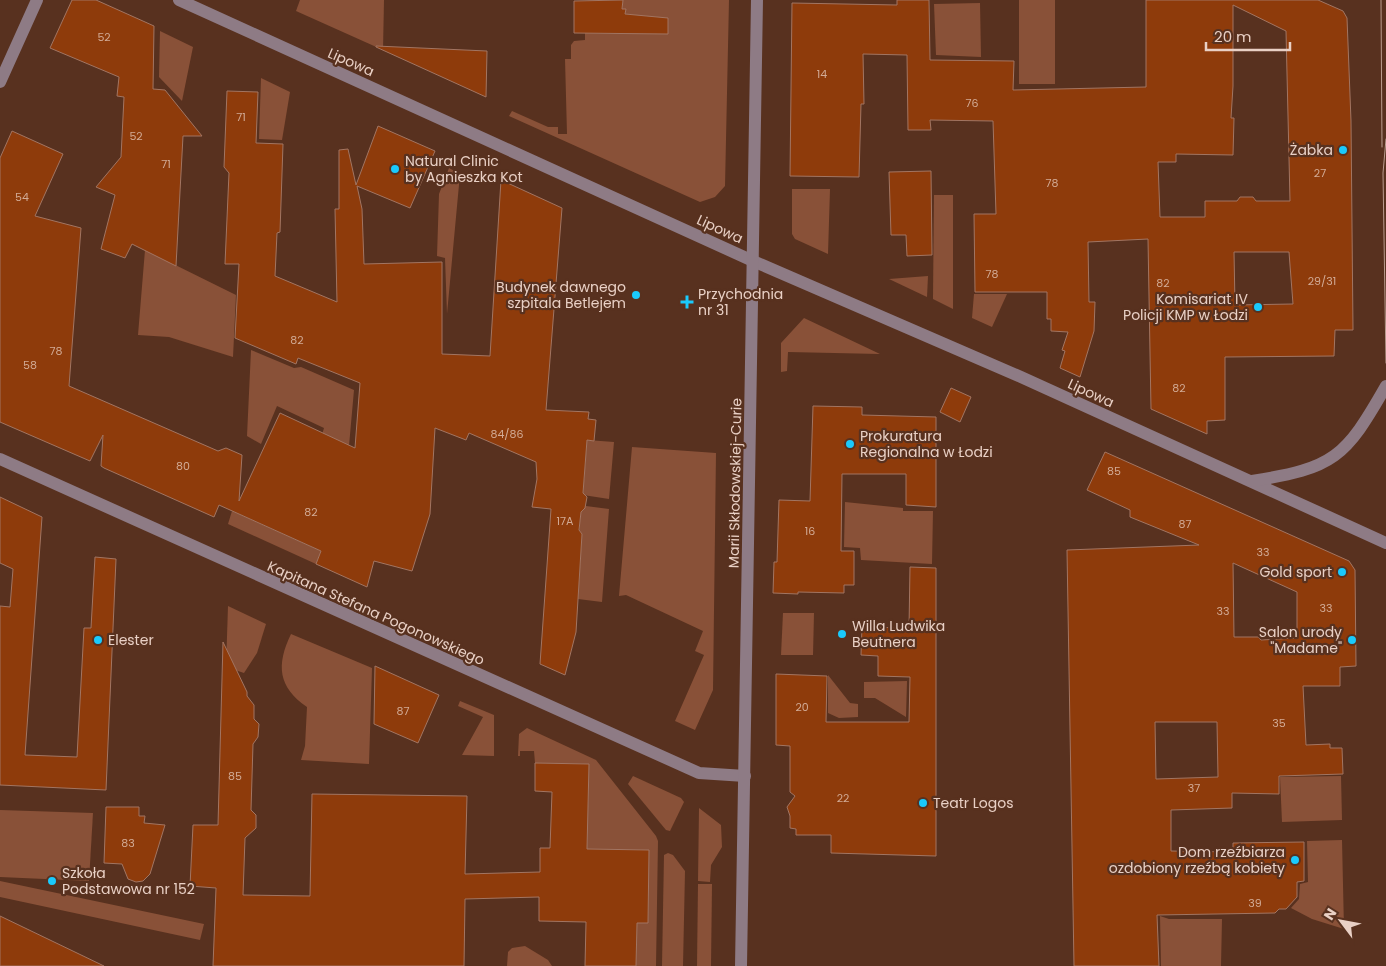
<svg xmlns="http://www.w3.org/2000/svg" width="1386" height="966" viewBox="0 0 1386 966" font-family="Poppins,sans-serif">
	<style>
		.green { fill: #895138 }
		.building { fill: #8e3b0b; stroke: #a27562; fill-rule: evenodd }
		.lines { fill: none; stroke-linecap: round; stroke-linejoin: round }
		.minor { stroke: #8e7b85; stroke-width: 12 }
		.tram { stroke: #bb9e90; stroke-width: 1 }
		.poi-dot { fill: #1acafc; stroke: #58311f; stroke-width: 2 }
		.labels { text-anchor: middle; stroke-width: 4.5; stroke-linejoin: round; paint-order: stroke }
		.number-label { font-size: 11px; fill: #d2ab96 }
		.street-label { font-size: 14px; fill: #e9d0c5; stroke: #58311f }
		.poi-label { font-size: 14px; fill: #e9d0c5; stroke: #58311f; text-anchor: start }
	</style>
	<rect width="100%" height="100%" fill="#58311f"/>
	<g class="green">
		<polygon points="300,0 384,0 383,50 296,11"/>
		<polygon points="623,0 729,0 725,186 715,197 700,202 509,116 512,111 548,127 558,127 558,134 567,134 565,59 571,59 571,45 574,41 585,40 585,33 626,34 630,29 630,14 625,14 625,9 622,9"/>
		<rect x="1019" y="0" width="36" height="84"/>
		<polygon points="980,3 981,57 936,55 934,4"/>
		<polygon points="160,31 193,47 182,101 159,77"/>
		<polygon points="261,78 290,92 282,140 259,139"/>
		<polygon points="449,168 460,174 447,314 445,258 437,256 439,194"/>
		<polygon points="792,189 830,189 828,254 795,239 792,234"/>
		<polygon points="934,195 953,195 953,309 933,299"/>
		<polygon points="145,250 236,295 233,357 169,337 138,335"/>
		<polygon points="928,276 927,297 889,279"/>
		<polygon points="974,294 1007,294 992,327 972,318"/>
		<polygon points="804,318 880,354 788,352 787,371 781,372 781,343"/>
		<polygon points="251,350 294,368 301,367 354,390 348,457 319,445 324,428 277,406 261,444 247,436"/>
		<polygon points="587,440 614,442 609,499 583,495"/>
		<polygon points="632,447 716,453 713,690 695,730 675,721 704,655 695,651 703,631 626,595 619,596"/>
		<polygon points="845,502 903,508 903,511 933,511 932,564 861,560 860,548 844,547"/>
		<polygon points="586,506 609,509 602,602 578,599 582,534 579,533 581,509"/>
		<polygon points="232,511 321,551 316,564 228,524"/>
		<polygon points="228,606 266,624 257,653 244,673 226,667"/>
		<polygon points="783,613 814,613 813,655 781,655"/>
		<path d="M291 634 372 668 369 764 301 760 305 746 307 707C278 687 276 665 291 634Z"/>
		<polygon points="828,675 850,703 858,704 858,717 839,718 828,713"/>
		<polygon points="907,681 906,717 875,698 864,698 864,682"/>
		<polygon points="460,701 494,715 494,756 462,755 483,717 458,706"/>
		<polygon points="527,728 596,760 656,836 658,841 656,966 636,966 637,923 648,922 649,850 587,849 589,764 535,763 534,751 520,751 520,756 518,756 519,734"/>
		<polygon points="633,776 681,798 684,802 670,831 666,830 628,784"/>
		<polygon points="1341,776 1342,820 1282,822 1280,777"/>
		<polygon points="699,808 721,825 722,847 711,865 710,882 698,881"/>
		<polygon points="0,810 93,813 89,881 0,877"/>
		<polygon points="1342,840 1344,929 1312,919 1291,908 1299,899 1300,884 1308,882 1307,841"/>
		<polygon points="668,853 673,855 685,871 683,966 662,966 664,855"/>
		<polygon points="0,881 204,924 200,940 0,897"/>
		<polygon points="698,884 712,884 711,966 697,966"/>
		<polygon points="1160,916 1169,919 1222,919 1221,966 1161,966"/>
		<polygon points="525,946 548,960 552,966 507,966 508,952 512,948"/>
	</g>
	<g class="building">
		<polygon points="72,0 96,0 154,26 153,89 165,90 202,136 183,136 176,266 132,244 125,258 101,249 115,195 96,187 121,157 124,97 117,96 119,77 50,48"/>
		<polygon points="623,0 622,9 626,9 625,14 668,18 668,34 574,33 574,1"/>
		<path d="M897 0H929L930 60 1014 61 1013 90 1146 87V0H1318L1343 11 1347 18 1351 121 1353 330H1335L1334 356 1225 357V420L1207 421V434L1151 409 1148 239 1088 242 1089 302H1095L1094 331 1080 377 1060 368 1065 351 1062 350 1068 332 1051 331V319H1047V292H975L974 214H996L993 121 930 120 931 130H908L907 55 863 54 864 104H861L859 177 790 176 792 3 897 5ZM1233 5 1286 31 1290 201H1256L1253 197H1240L1237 201H1205V217H1160L1158 162H1176V154L1233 155 1234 118H1231L1233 86ZM1234 252H1289L1293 304 1235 305Z"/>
		<polygon points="376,46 487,51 486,97 376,47"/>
		<polygon points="227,91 258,92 256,143 283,144 280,232 277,233 275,276 337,302 335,209 339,209 339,150 348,149 356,185 378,126 435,151 410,208 357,186 362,209 364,264 442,262 442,354 490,356 501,180 562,208 546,410 589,412 588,419 596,420 594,441 587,440 583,493 587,497 585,508 581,512 579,530 582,534 576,632 565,675 540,664 551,509 532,507 537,479 536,462 469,433 466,440 435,428 430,514 412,571 374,561 367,587 316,564 321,551 219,505 214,517 104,468 101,466 103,435 90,461 0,422 0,158 12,131 63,154 35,216 81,228 69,386 218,451 226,448 242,455 239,501 280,413 355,448 360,383 298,358 296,364 235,338 239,264 225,264 229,173 224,167"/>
		<polygon points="931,171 932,255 907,256 906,235 891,235 889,172"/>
		<polygon points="951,388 971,397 960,422 940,412"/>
		<polygon points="813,406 862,407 862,415 936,417 936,507 906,505 906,474 842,474 841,551 854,551 854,585 844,585 844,593 798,592 798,594 773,593 774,562 777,562 779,500 810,501"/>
		<path d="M1105 452 1349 561 1355 570 1356 666 1340 667V686H1303L1306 745 1330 744V748H1342L1343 774 1279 776V794L1232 793V808L1171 810V851L1233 852V843L1304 842V881L1297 882V897L1286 909H1279L1275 913 1157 915 1159 966H1074L1067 550 1199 545 1130 517V510L1087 490ZM1233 563 1297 592V638L1261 640 1258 637H1234ZM1155 722H1217L1218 777 1156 779Z"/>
		<polygon points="0,497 42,517 25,755 77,757 84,628 91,628 95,557 116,559 106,790 0,785 0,606 10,607 13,569 0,563"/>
		<polygon points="910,567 936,568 936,856 831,853 831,835 796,835 796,829 790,828 790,816 787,807 795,796 790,792 790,746 776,745 776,674 827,676 826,722 909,722 910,677 878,676 878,656 861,655 862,627 909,628"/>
		<polygon points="223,642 247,692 247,696 254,705 254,719 259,724 258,737 253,744 251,810 256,815 256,828 245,838 243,895 310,896 312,794 467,796 465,874 540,872 540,848 550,848 552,792 535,791 535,763 589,764 587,849 649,850 648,923 637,923 636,966 585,966 586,922 539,921 539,897 465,899 464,966 213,966 216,888 190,886 193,825 218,825"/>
		<polygon points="375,666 439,695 418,743 374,724"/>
		<polygon points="106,807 139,807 139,816 145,816 144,823 165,825 150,874 143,881 136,882 128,879 122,864 104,863"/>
		<polygon points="0,916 104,966 0,966"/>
	</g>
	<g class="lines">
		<g class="minor">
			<polyline points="179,0 753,261 1021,377 1386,543"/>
			<polyline points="0,82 37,0"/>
			<polyline points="0,459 699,773 745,776"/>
			<path d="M1252 481C1334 468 1345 458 1386 386"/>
			<polyline points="741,966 757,0"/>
		</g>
		<g class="tram">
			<polyline points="1381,0 1382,147"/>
			<polyline points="1386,139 1383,173 1386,363"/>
		</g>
	</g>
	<g class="poi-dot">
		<circle cx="1343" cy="150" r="5"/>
		<circle cx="395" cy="169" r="5"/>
		<circle cx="636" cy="295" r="5"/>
		<path d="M684.5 294.5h5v5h5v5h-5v5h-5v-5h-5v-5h5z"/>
		<circle cx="1258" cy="307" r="5"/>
		<circle cx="850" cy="444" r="5"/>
		<circle cx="1342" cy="572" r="5"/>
		<circle cx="842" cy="634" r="5"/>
		<circle cx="98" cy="640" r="5"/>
		<circle cx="1352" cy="640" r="5"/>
		<circle cx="923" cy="803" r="5"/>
		<circle cx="1295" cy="860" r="5"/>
		<circle cx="52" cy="881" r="5"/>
	</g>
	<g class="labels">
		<g class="number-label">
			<text x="104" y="41">52</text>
			<text x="822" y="78">14</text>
			<text x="972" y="107">76</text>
			<text x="241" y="121">71</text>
			<text x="136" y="140">52</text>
			<text x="166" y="168">71</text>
			<text x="1320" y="177">27</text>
			<text x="1052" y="187">78</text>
			<text x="22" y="201">54</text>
			<text x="992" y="278">78</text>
			<text x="1322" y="285">29/31</text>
			<text x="1163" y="287">82</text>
			<text x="297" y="344">82</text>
			<text x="56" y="355">78</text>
			<text x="30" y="369">58</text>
			<text x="1179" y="392">82</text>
			<text x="507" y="438">84/86</text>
			<text x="183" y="470">80</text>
			<text x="1114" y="475">85</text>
			<text x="311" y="516">82</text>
			<text x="565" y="525">17A</text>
			<text x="1185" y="528">87</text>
			<text x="810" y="535">16</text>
			<text x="1263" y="556">33</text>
			<text x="1326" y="612">33</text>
			<text x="1223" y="615">33</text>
			<text x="802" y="711">20</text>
			<text x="403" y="715">87</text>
			<text x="1279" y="727">35</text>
			<text x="235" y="780">85</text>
			<text x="1194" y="792">37</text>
			<text x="843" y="802">22</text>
			<text x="128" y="847">83</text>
			<text x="1255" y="907">39</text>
		</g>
		<g class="street-label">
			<text transform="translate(351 62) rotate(24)" y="5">Lipowa</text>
			<text transform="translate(720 229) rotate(25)" y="5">Lipowa</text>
			<text transform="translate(1091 393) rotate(25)" y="5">Lipowa</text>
			<text transform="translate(735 483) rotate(-89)" y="5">Marii Skłodowskiej-Curie</text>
			<text transform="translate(376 613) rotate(24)" y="5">Kapitana Stefana Pogonowskiego</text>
		</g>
		<g class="poi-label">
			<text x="1333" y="155" text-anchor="end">Żabka</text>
			<text x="405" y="166">Natural Clinic<tspan x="405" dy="16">by Agnieszka Kot</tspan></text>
			<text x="626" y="292" text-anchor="end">Budynek dawnego<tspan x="626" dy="16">szpitala Betlejem</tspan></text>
			<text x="698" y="299">Przychodnia<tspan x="698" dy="16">nr 31</tspan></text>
			<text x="1248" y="304" text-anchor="end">Komisariat IV<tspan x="1248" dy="16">Policji KMP w Łodzi</tspan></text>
			<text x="860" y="441">Prokuratura<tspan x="860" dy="16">Regionalna w Łodzi</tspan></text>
			<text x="1332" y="577" text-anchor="end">Gold sport</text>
			<text x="852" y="631">Willa Ludwika<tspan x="852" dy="16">Beutnera</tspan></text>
			<text x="1342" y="637" text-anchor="end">Salon urody<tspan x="1342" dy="16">"Madame"</tspan></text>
			<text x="108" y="645">Elester</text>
			<text x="933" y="808">Teatr Logos</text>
			<text x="1285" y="857" text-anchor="end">Dom rzeźbiarza<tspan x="1285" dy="16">ozdobiony rzeźbą kobiety</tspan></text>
			<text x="62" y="878">Szkoła<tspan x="62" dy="16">Podstawowa nr 152</tspan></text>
		</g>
	</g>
	<g transform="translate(1341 921) rotate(302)" stroke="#58311f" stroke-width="4" paint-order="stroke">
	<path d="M0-4L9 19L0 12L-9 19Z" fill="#e9d0c5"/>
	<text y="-8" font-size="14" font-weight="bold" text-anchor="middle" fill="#e9d0c5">N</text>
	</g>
	<path d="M1206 42v8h84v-8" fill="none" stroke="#e9d0c5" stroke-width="2.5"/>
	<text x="1214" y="42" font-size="15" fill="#e9d0c5" stroke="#58311f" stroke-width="4" paint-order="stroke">20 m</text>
</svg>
